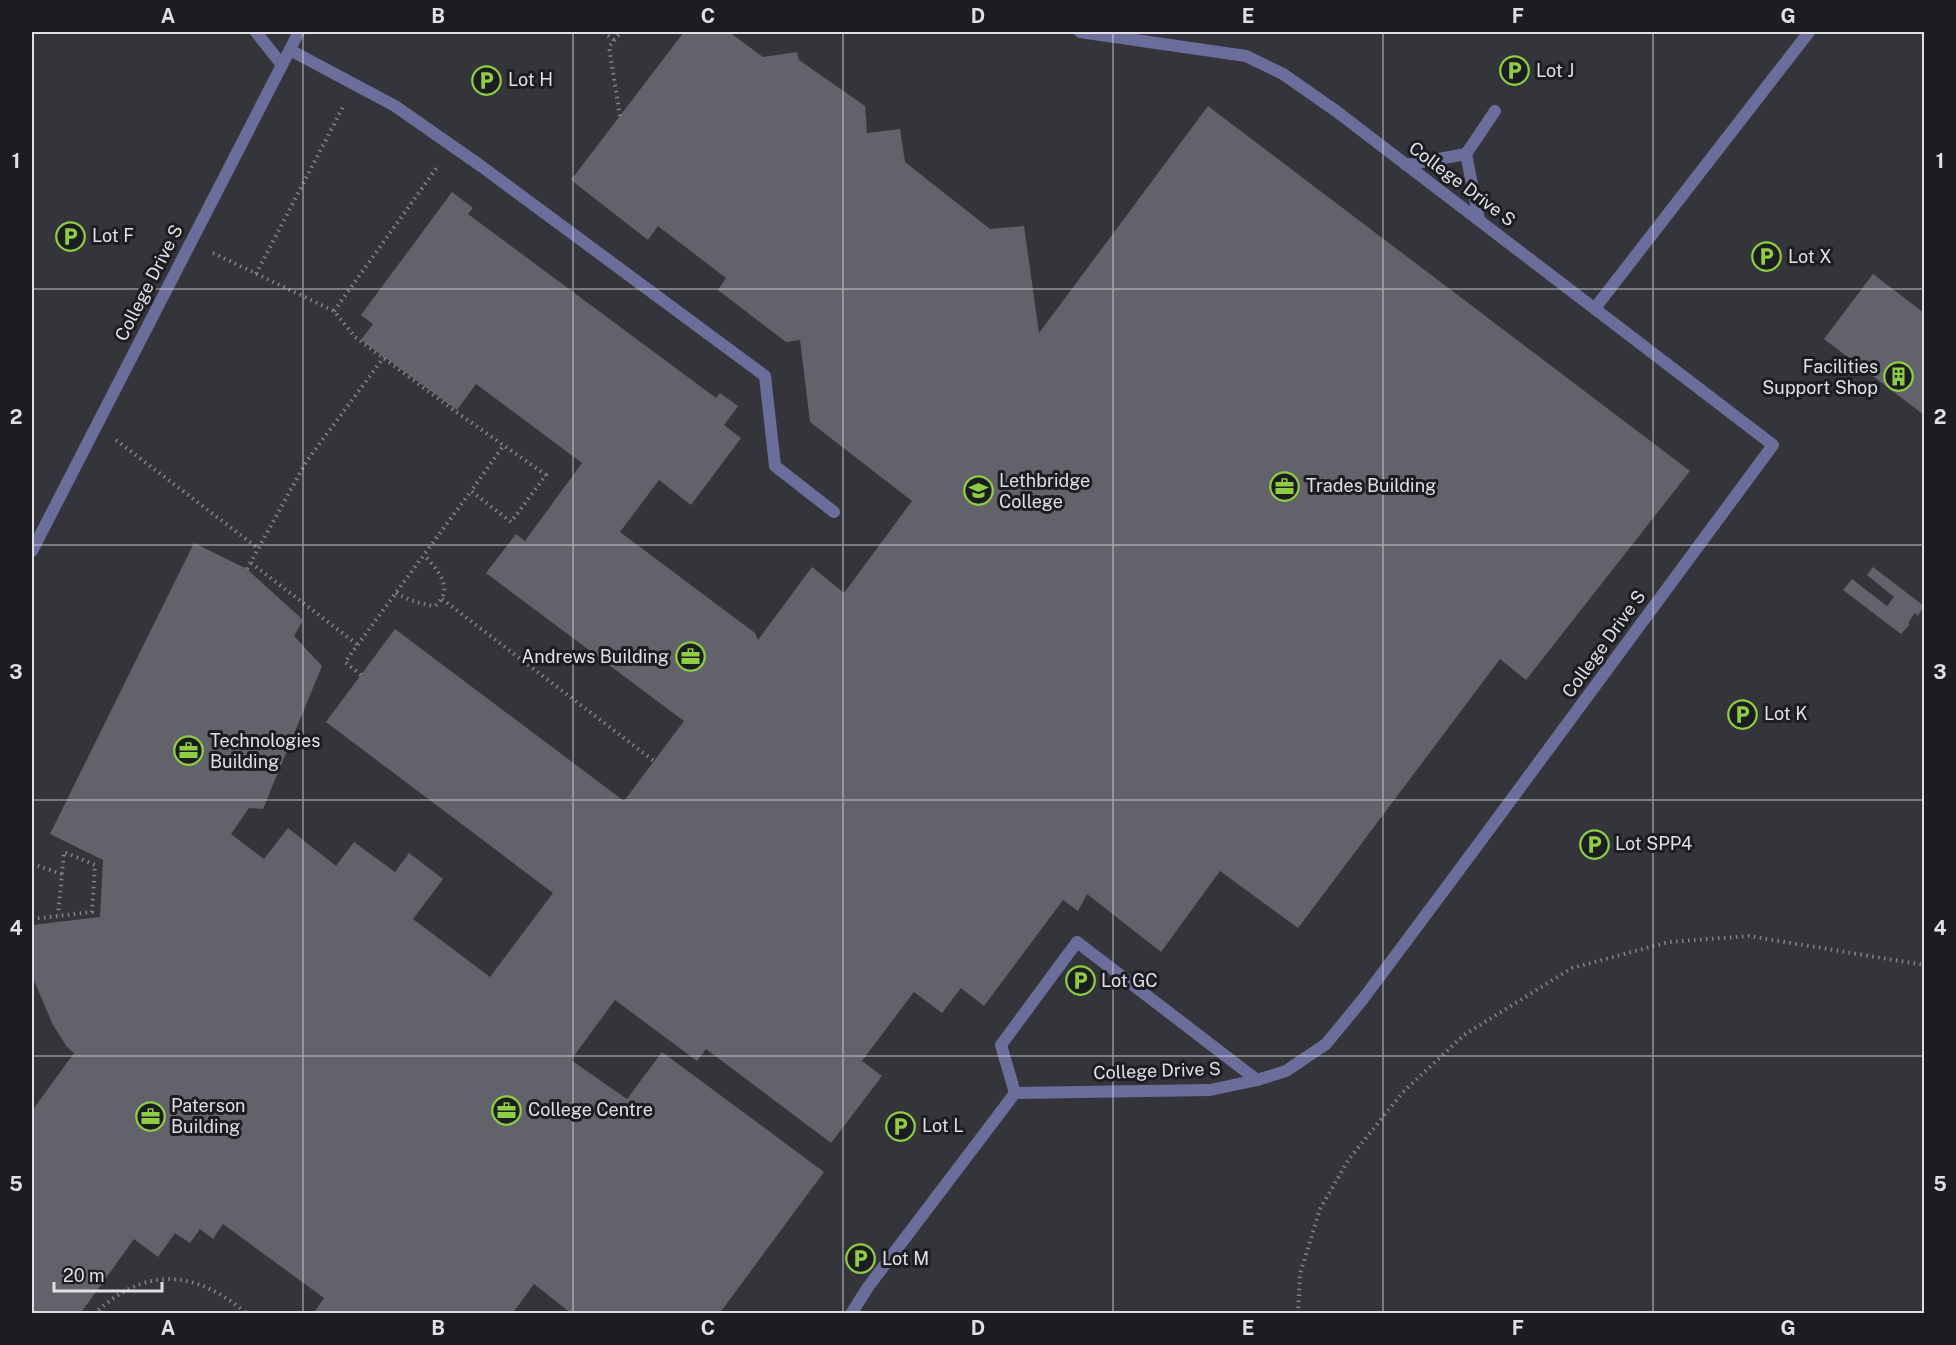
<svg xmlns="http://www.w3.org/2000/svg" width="1956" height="1345" viewBox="0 0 1956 1345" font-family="'Public Sans',sans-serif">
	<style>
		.building { fill: #62636a }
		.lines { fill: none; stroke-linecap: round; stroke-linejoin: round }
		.path { stroke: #838489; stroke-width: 4; stroke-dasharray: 1.5 4.5; stroke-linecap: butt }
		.service { stroke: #6b6e9b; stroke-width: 12 }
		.minor { stroke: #6b6e9b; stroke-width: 12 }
		.grid { fill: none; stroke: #e0e0e4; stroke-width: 1.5; stroke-opacity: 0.55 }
		.labels { text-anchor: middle; stroke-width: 6; stroke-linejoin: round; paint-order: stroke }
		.poi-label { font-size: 18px; fill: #e0e0e4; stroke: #1c1d20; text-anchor: start }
		.street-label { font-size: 18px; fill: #e0e0e4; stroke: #1c1d20 }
		.neatline { fill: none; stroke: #e0e0e4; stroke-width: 2 }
		.grid-label { font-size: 20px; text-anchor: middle; font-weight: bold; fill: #e0e0e4 }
	</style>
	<rect width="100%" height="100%" fill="#34353b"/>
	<g class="building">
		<polygon points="684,32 729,32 763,57 797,52 799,60 865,106 867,133 900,129 905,162 990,229 1024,226 1039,333 1208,106 1690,471 1526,680 1500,659 1298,928 1220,871 1161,952 1087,894 1078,911 1063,900 984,1006 961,988 942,1013 914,992 862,1061 882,1076 831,1143 706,1049 697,1061 615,1000 571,1060 627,1099 662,1052 824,1172 719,1314 572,1314 534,1284 512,1314 313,1314 324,1298 223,1224 213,1239 200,1229 190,1243 175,1233 158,1257 134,1239 80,1314 32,1314 32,1111 74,1053 67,1047 53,1025 32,976 32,925 100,917 103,860 50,834 194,543 247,569 303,620 294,636 322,666 263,809 249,808 231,834 264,859 288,828 336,866 354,842 395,872 409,853 443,879 413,919 490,977 553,893 326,722 395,629 624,801 684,721 486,573 516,534 525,541 582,463 476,384 457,410 361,340 373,324 361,315 452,192 473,208 468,214 716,398 720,393 738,406 724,425 741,438 691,505 659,480 620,532 755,633 758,640 812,567 844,593 912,501 810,422 800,340 786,342 718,290 726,278 658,226 648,240 571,180"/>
		<polygon points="1873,274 1924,313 1924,415 1824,339"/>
		<polygon points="1873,567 1924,606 1918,616 1915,613 1908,623 1910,624 1901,634 1843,590 1852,579 1887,606 1894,597 1867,575"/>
	</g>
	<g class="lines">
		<g class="path">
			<polyline points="603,32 614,40"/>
			<polyline points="620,116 609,47 621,32"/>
			<polyline points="213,253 334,311 355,337 459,414 546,475 511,522 471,491 504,445"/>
			<polyline points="256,274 343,107"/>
			<polyline points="334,311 438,166"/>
			<polyline points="116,440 259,549"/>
			<polyline points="251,563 358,645"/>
			<polyline points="247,569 306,462 384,357"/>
			<path d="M396 593C409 600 420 604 435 606 455 589 438 570 424 555"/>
			<polyline points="442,599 654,761"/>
			<polyline points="361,675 345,662 471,491"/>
			<polyline points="32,864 62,874"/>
			<polyline points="32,919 92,912 95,865 64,852 58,915"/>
			<path d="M94 1314C145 1266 195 1269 247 1314"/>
			<polyline points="1298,1314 1300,1274 1320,1209 1349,1159 1403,1092 1464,1035 1572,968 1669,942 1749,936 1924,965"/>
		</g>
		<g class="service">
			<polyline points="256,32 282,65"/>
			<polyline points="290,50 395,106 481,166 765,376 775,466 834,512"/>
			<polyline points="1595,308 1809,32"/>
			<polyline points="1015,1093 1001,1045 1077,942 1257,1080"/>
		</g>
		<g class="minor">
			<polyline points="1466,154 1479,219"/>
			<polyline points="1406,165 1466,154 1495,111"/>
			<polyline points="32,551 299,32"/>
			<polyline points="851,1314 868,1287 1015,1093 1210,1090 1257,1080 1286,1071 1326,1044 1363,999 1457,873 1773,445 1336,111 1283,74 1246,56 1080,32"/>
		</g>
	</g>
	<path class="grid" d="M303 32V1314M573 32V1314M843 32V1314M1113 32V1314M1383 32V1314M1653 32V1314M32 289H1924M32 545H1924M32 800H1924M32 1056H1924"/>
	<defs>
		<symbol id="parking-ring" viewBox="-11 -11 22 22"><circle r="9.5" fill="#1c1d20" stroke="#8fcd42" stroke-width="1.5"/><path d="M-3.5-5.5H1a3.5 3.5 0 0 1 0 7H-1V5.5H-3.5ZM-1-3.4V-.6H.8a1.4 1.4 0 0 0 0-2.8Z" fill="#8fcd42"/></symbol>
		<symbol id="building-ring" viewBox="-11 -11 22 22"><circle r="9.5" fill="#1c1d20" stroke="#8fcd42" stroke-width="1.5"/><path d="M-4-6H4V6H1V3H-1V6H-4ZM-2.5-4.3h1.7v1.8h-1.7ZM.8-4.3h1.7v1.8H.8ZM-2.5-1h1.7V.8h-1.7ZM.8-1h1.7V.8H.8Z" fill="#8fcd42"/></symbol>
		<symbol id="office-ring" viewBox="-11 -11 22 22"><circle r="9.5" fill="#1c1d20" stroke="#8fcd42" stroke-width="1.5"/><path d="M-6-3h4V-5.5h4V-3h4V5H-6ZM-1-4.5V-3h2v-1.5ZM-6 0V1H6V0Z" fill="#8fcd42"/></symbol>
		<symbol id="university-ring" viewBox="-11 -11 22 22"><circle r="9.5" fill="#1c1d20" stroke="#8fcd42" stroke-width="1.5"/><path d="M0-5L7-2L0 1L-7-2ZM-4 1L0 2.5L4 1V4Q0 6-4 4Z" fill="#8fcd42"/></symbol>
	</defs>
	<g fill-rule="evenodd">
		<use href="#parking-ring" x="1498" y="54" width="33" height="33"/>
		<use href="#parking-ring" x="470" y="64" width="33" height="33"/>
		<use href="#parking-ring" x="54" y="220" width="33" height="33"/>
		<use href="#parking-ring" x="1750" y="240" width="33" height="33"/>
		<use href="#building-ring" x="1882" y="360" width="33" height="33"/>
		<use href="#office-ring" x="1268" y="470" width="33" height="33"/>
		<use href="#university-ring" x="962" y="474" width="33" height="33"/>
		<use href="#office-ring" x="674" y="640" width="33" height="33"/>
		<use href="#parking-ring" x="1726" y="698" width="33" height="33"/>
		<use href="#office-ring" x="172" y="734" width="33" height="33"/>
		<use href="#parking-ring" x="1578" y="828" width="33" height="33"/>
		<use href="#parking-ring" x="1064" y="964" width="33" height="33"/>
		<use href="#office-ring" x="490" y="1094" width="33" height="33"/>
		<use href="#office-ring" x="134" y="1100" width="33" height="33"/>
		<use href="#parking-ring" x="884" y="1110" width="33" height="33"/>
		<use href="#parking-ring" x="844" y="1242" width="33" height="33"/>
	</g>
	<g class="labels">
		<g class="poi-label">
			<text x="1536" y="77">Lot J</text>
			<text x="508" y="86">Lot H</text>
			<text x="92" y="242">Lot F</text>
			<text x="1788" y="263">Lot X</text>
			<text x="1878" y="373" text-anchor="end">Facilities<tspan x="1878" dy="21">Support Shop</tspan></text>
			<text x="999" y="487">Lethbridge<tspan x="999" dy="21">College</tspan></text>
			<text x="1306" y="492">Trades Building</text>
			<text x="669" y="663" text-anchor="end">Andrews Building</text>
			<text x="1764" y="720">Lot K</text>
			<text x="210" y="747">Technologies<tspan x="210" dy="21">Building</tspan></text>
			<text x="1615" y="850">Lot SPP4</text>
			<text x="1101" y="987">Lot GC</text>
			<text x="171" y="1112">Paterson<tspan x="171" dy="21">Building</tspan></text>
			<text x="528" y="1116">College Centre</text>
			<text x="922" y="1132">Lot L</text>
			<text x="882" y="1265">Lot M</text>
		</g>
		<g class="street-label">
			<text transform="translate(1462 184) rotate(37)" y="6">College Drive S</text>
			<text transform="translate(149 283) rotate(-63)" y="6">College Drive S</text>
			<text transform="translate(1604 644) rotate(-54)" y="6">College Drive S</text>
			<text transform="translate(1157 1071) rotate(-2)" y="6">College Drive S</text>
		</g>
	</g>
	<rect width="1956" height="1345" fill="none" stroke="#1c1d20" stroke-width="66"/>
	<path d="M54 1282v9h108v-9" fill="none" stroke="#e0e0e4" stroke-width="3"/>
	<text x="63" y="1282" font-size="18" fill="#e0e0e4" stroke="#1c1d20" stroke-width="4.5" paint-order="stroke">20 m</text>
	<rect x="33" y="33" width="1890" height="1279" class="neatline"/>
	<g class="grid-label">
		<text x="168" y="23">A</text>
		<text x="438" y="23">B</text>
		<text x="708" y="23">C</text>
		<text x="978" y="23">D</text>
		<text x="1248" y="23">E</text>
		<text x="1518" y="23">F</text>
		<text x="1788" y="23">G</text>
		<text x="16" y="168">1</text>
		<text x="1940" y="168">1</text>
		<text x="16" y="424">2</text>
		<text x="1940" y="424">2</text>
		<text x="16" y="679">3</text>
		<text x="1940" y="679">3</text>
		<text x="16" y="935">4</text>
		<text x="1940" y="935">4</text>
		<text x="16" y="1191">5</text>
		<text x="1940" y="1191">5</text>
		<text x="168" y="1335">A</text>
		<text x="438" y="1335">B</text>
		<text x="708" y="1335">C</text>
		<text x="978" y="1335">D</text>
		<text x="1248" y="1335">E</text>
		<text x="1518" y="1335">F</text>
		<text x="1788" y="1335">G</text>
	</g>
</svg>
